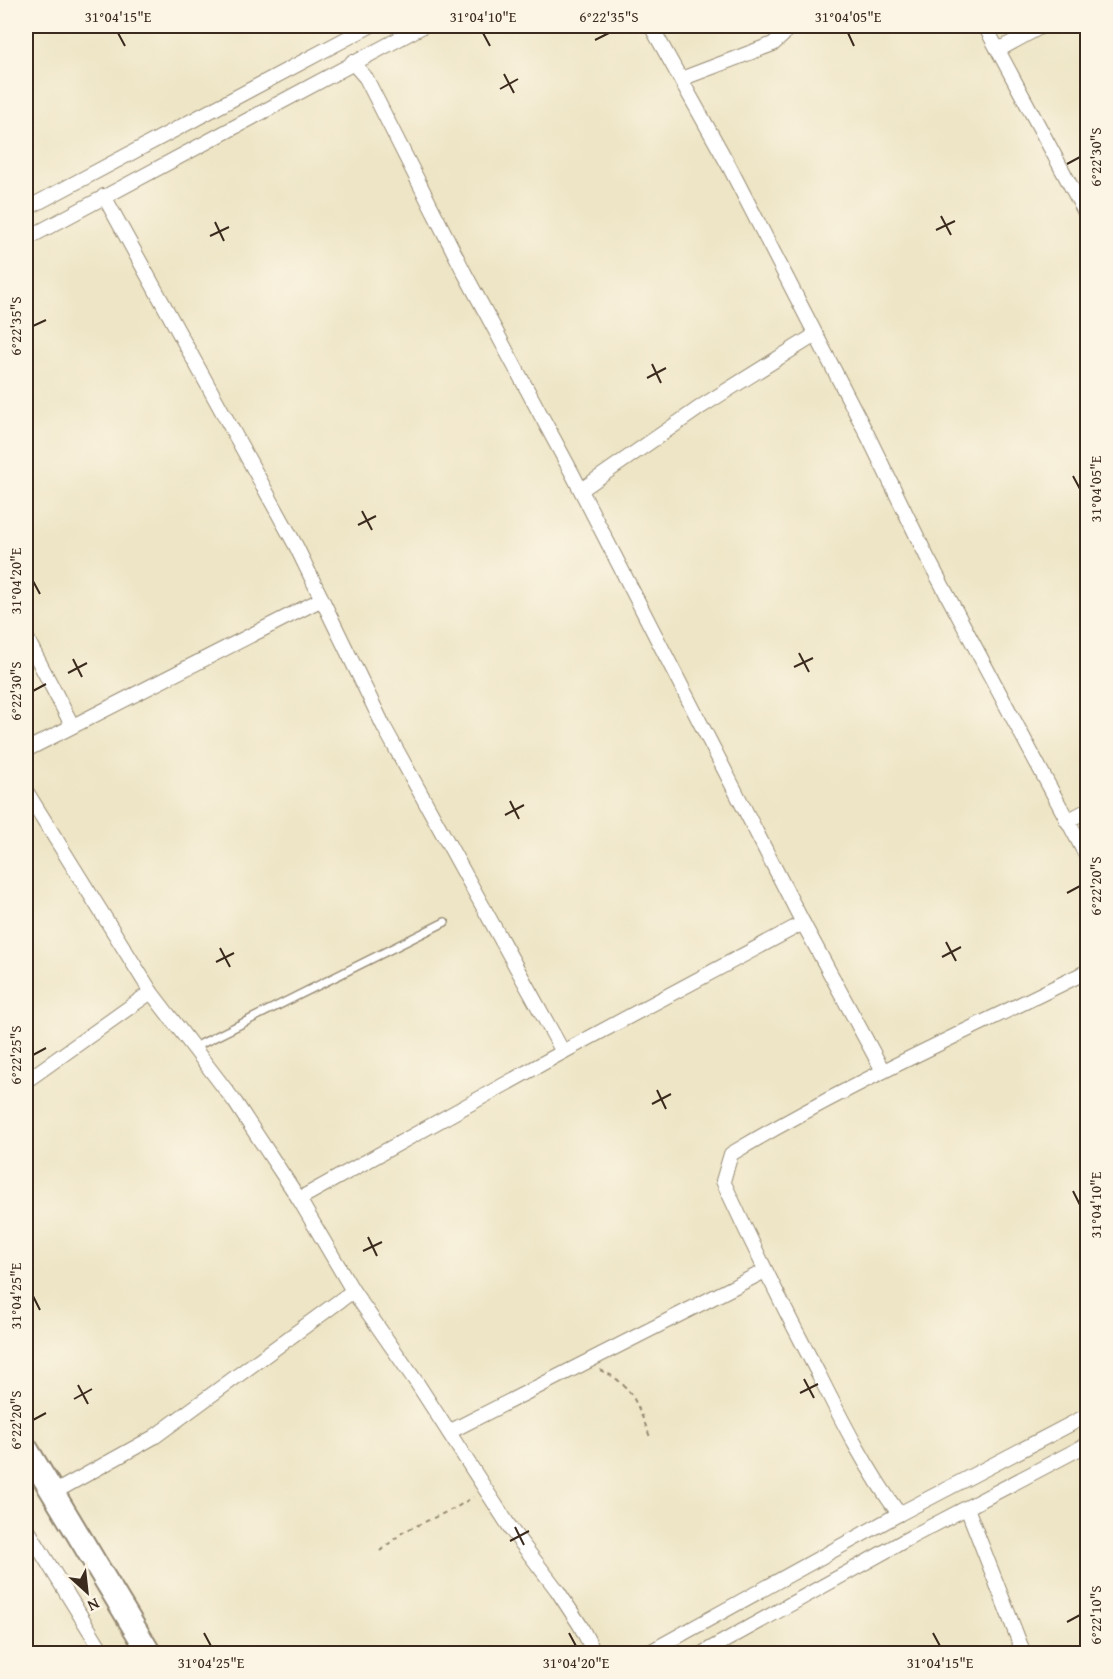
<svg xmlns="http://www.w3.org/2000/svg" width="1113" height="1679" viewBox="0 0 1113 1679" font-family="'Gentium Book Plus',serif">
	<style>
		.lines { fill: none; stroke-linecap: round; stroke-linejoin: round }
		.service-casing { stroke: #948872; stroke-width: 10 }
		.minor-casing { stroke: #948872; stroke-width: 16 }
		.trunk-casing { stroke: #948872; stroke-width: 26 }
		.path { stroke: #948872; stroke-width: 2; stroke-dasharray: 4.5 4.5; stroke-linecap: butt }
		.service { stroke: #fff; stroke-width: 7 }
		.minor { stroke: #fff; stroke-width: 14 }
		.trunk { stroke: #fff; stroke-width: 22 }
		.ticks { fill: none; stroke: #3b2a1e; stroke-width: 2 }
		.neatline { fill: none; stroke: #3b2a1e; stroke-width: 2 }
		.ticks-label { font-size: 15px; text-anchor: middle; fill: #3b2a1e }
	</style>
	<rect width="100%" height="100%" fill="#fcf5e5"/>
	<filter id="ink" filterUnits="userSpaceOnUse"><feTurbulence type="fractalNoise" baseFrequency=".0167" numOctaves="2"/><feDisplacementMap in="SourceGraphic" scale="12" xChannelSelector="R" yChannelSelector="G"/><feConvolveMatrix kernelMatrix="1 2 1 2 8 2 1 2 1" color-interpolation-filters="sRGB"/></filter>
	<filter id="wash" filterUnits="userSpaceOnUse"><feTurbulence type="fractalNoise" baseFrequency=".008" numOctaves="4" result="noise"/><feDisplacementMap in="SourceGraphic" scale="24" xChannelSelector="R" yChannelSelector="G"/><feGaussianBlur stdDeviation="1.35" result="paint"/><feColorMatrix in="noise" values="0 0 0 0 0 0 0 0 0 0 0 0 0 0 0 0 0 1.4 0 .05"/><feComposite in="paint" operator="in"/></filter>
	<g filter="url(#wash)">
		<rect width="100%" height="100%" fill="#eee5c6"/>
	</g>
	<g filter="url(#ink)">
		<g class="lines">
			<defs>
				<polyline id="service" points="195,1047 445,922"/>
				<g id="minor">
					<polyline points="651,26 729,166 868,436 927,557 1088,859"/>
					<polyline points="985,26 1088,218"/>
					<polyline points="998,50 1042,26"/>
					<polyline points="352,62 366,78 464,272 572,473 803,923 883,1071"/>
					<polyline points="681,79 773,44 783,35 787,26"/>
					<polyline points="104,196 296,546 384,727 563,1052"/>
					<polyline points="26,209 370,26"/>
					<polyline points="26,239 423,26"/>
					<polyline points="581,490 702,406 815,335"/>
					<polyline points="26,637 72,725"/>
					<polyline points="26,750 322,599"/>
					<polyline points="26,791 151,992 235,1102 299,1199 353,1291 417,1383 513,1532 557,1590 580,1625 595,1654"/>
					<polyline points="1067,821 1088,810"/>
					<polyline points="26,1081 151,992"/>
					<polyline points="299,1199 563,1052 803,923"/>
					<polyline points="449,1432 765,1271"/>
					<polyline points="53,1493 154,1437 353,1291"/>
					<polyline points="967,1508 1024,1654"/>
					<path d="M899 1514C867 1470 843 1423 819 1375 785 1311 753 1246 723 1181L731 1154C846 1085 968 1031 1088 971"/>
					<polyline points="26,1527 104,1654"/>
					<polyline points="646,1654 899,1514 1088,1415"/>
					<polyline points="701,1654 911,1537 1088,1444"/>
				</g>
				<polyline id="trunk" points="26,1448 150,1654"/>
			</defs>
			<use href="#service" class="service-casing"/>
			<use href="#minor" class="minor-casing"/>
			<use href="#trunk" class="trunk-casing"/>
			<g class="path">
				<path d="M600 1370C632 1383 638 1406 650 1437"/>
				<polyline points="380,1551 403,1532 457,1507 473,1497"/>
			</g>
			<use href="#service" class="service"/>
			<use href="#minor" class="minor"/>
			<use href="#trunk" class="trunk"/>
		</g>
	</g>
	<path class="ticks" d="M118 33 125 46M483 33 490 46M848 33 854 46M595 40 609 33M504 74 514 93M500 89 518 79M1067 164 1080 157M941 216 951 235M215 222 224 241M936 230 955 221M210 236 229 227M33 326 46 320M652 364 661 383M647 378 666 368M1073 476 1080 489M362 511 372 530M358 525 376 516M33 581 40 594M799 653 809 672M73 659 82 677M794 667 813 658M68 673 87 663M33 691 46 684M510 801 519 819M505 815 524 805M1067 893 1080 886M946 942 956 961M220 948 230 967M942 957 961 947M216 962 234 953M33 1055 46 1048M657 1090 666 1109M652 1104 671 1094M1073 1191 1080 1205M368 1237 377 1256M363 1251 382 1242M33 1296 40 1310M804 1379 814 1398M78 1385 88 1404M800 1393 818 1384M74 1399 92 1389M33 1420 46 1413M515 1527 524 1545M510 1541 529 1531M1067 1622 1080 1615M204 1633 211 1646M569 1633 576 1646M933 1633 940 1646"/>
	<rect width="1113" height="1679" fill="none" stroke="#fcf5e5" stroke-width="66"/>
	<g transform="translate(87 1592) rotate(153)" stroke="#fcf5e5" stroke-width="4.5" paint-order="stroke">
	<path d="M0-4.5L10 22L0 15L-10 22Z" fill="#3b2a1e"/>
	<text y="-9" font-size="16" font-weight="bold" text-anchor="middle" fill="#3b2a1e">N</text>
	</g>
	<rect x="33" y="33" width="1047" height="1613" class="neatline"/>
	<g class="ticks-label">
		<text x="118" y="22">31°04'15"E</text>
		<text x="483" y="22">31°04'10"E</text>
		<text x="609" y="22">6°22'35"S</text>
		<text x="848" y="22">31°04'05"E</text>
		<text transform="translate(1096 157) rotate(-90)" y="5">6°22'30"S</text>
		<text transform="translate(16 326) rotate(-90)" y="5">6°22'35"S</text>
		<text transform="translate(1096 489) rotate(-90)" y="5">31°04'05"E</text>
		<text transform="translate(16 581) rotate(-90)" y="5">31°04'20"E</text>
		<text transform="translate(16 691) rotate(-90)" y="5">6°22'30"S</text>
		<text transform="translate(1096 886) rotate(-90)" y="5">6°22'20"S</text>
		<text transform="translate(16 1055) rotate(-90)" y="5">6°22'25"S</text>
		<text transform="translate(1096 1205) rotate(-90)" y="5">31°04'10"E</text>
		<text transform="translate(16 1296) rotate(-90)" y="5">31°04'25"E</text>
		<text transform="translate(16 1420) rotate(-90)" y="5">6°22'20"S</text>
		<text transform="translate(1096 1615) rotate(-90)" y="5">6°22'10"S</text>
		<text x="211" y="1668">31°04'25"E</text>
		<text x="576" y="1668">31°04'20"E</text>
		<text x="940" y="1668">31°04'15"E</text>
	</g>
</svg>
